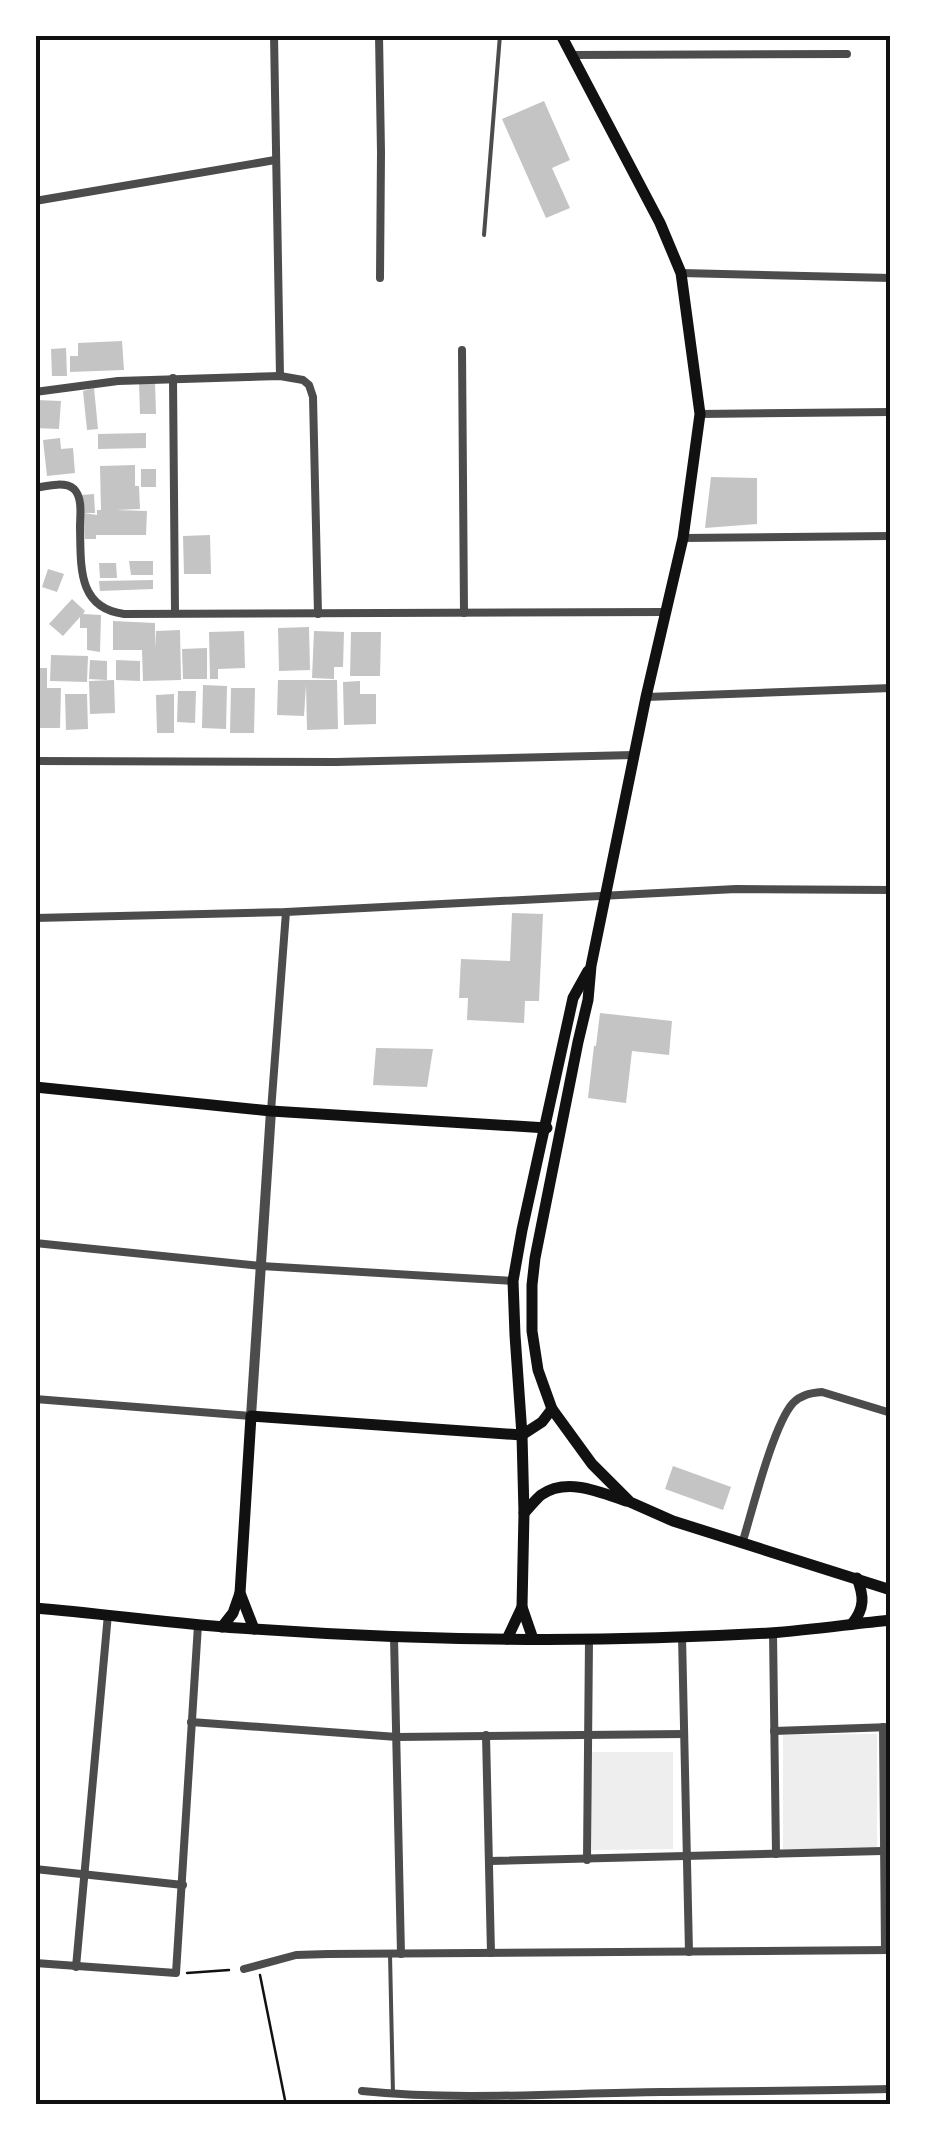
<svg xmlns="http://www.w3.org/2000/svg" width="926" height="2140" viewBox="0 0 926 2140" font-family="'Roboto Condensed',sans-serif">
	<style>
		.green { fill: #eee }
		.building { fill: #c4c4c4 }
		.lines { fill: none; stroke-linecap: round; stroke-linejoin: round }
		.path { stroke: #111; stroke-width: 2.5 }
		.service { stroke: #4c4c4c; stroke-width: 4 }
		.minor { stroke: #4c4c4c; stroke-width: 8 }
		.tertiary { stroke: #4c4c4c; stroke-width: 10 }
		.secondary { stroke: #111; stroke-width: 11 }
		.neatline { fill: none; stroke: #111; stroke-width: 4 }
	</style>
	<rect width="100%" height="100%" fill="#fff"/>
	<g class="green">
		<polygon points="877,1734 877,1849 783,1849 783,1735"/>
		<polygon points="591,1752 673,1752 673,1849 592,1850"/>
	</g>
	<g class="building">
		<polygon points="544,101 570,160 552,168 570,208 546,218 502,119"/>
		<polygon points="122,341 124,370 70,372 70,356 78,356 78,343"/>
		<polygon points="66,348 67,376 52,376 51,349"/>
		<polygon points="139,383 155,383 156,414 140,414"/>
		<polygon points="94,388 98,429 87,430 83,391"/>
		<polygon points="36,400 61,401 59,429 35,428"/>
		<polygon points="146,433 146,448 98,449 98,434"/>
		<polygon points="60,438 61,449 73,448 75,473 47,476 43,440"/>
		<polygon points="135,465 135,486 139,486 140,509 116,510 147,511 146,535 96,535 96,539 85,539 81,495 94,494 95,513 84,513 97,515 97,510 101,510 100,466"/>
		<rect x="141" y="469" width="15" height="18"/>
		<polygon points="711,477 757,478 757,524 705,528"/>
		<polygon points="210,535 211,574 184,574 183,536"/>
		<polygon points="129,561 153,561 153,575 131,575"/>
		<polygon points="99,563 116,563 117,578 100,578"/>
		<polygon points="48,569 64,574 57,592 42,587"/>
		<polygon points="153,580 153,589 100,591 99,581"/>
		<polygon points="72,599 85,611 83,614 101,615 100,652 87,650 87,628 80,628 80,617 63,636 49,624"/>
		<polygon points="113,621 155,623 155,649 156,631 180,630 181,680 143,681 142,650 113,650"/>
		<polygon points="309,627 310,670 279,671 278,628"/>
		<polygon points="244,631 245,668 218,669 218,679 210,679 209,632"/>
		<polygon points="314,631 344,632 343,667 334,667 334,679 312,678"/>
		<polygon points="351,632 381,632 380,676 350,676"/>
		<polygon points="207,648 207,679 183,679 182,649"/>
		<polygon points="51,655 88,656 87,682 50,681"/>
		<polygon points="90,660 107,661 107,680 89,679"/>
		<polygon points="116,660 140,661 140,681 116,680"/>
		<polygon points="35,668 47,668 47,688 61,688 60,728 36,728 37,680 35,680"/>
		<polygon points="114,680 115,713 90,714 89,681"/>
		<polygon points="278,680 337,680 338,729 307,730 306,685 304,716 277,715"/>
		<polygon points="360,681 360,694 376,694 376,724 344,725 343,682"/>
		<polygon points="203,685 227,686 226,729 202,728"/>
		<polygon points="231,688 255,688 254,733 230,733"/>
		<polygon points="178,691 196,691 195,723 177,722"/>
		<polygon points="65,694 87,694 88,729 66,730"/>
		<polygon points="174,694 174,733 157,733 156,695"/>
		<polygon points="512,913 543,914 539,1001 525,1001 524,1023 467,1020 468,998 459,998 461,959 510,961"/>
		<polygon points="600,1013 672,1021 669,1055 632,1051 626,1103 588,1098 594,1046 596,1046"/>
		<polygon points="376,1048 433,1049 427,1087 373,1085"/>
		<polygon points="673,1466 731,1487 723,1510 665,1489"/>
	</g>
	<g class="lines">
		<g class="path">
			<polyline points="187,1973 229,1970"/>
			<polyline points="260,1975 286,2105"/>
		</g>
		<g class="service">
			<polyline points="484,235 500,35"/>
			<polyline points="390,1954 393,2094"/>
		</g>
		<g class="minor">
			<polyline points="274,35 280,376"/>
			<polyline points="379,35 381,152 380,278"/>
			<polyline points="572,55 847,54"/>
			<polyline points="35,201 275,160"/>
			<polyline points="681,273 891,278"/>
			<polyline points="462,350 464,613"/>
			<polyline points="173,378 175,613"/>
			<polyline points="35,392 118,381 280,376 303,380 309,385 313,397 318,614"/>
			<polyline points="700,414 891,412"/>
			<path d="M35 488C46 486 65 481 74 489 83 498 80 516 80 527 81 566 77 608 124 614L665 612"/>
			<polyline points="683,538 891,536"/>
			<polyline points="646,697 891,688"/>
			<polyline points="35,761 336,762 634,755"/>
			<polyline points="35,918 286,912 736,889 891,890"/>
			<polyline points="271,1111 286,912"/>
			<polyline points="35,1243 261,1266 513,1281"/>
			<polyline points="35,1399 251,1416"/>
			<path d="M742 1544C752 1512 773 1425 793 1403 801 1395 810 1393 822 1392L891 1413"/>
			<polyline points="773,1633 776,1854"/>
			<polyline points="682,1636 689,1952"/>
			<polyline points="394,1637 401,1954"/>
			<polyline points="191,1722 397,1737 684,1734"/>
			<polyline points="883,1727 885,1950"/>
			<polyline points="774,1731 891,1727"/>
			<polyline points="486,1735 491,1953"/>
			<polyline points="587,1860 589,1640"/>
			<polyline points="490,1861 882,1851"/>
			<polyline points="35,1869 183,1885"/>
			<polyline points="35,1963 176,1973 198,1625"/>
			<polyline points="76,1967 108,1614"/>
			<polyline points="244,1969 296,1955 328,1954 891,1950"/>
			<path d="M362 2091C462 2101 561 2093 661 2092 738 2091 814 2091 891 2089"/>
		</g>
		<polyline class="tertiary" points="251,1416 271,1111"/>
		<g class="secondary">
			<polyline points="561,35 660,223 681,273 700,414 683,538 646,697 591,966 588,1000 578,1042 535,1258 532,1285 532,1331 538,1370 552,1409 592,1464 630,1502 673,1521 891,1590"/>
			<polyline points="35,1087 271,1111 547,1128"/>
			<path d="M524 1513C530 1507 535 1500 541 1495 567 1477 600 1492 626 1501"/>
			<path d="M35 1608C108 1614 181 1625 254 1629 426 1641 598 1643 770 1633 810 1630 851 1624 891 1620"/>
			<path d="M852 1624C865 1608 864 1596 857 1578"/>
			<polyline points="222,1627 233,1613 240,1593"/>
			<polyline points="254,1629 240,1593 251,1416 522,1435 542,1422 552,1409"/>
			<polyline points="507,1639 522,1607"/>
			<polyline points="533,1639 522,1607 524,1513 522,1435 515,1335 513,1281 522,1230 573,998 588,971"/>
		</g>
	</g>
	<rect width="926" height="2140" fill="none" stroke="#ffffff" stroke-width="75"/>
	<rect x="38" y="38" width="850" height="2064" class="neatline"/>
</svg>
